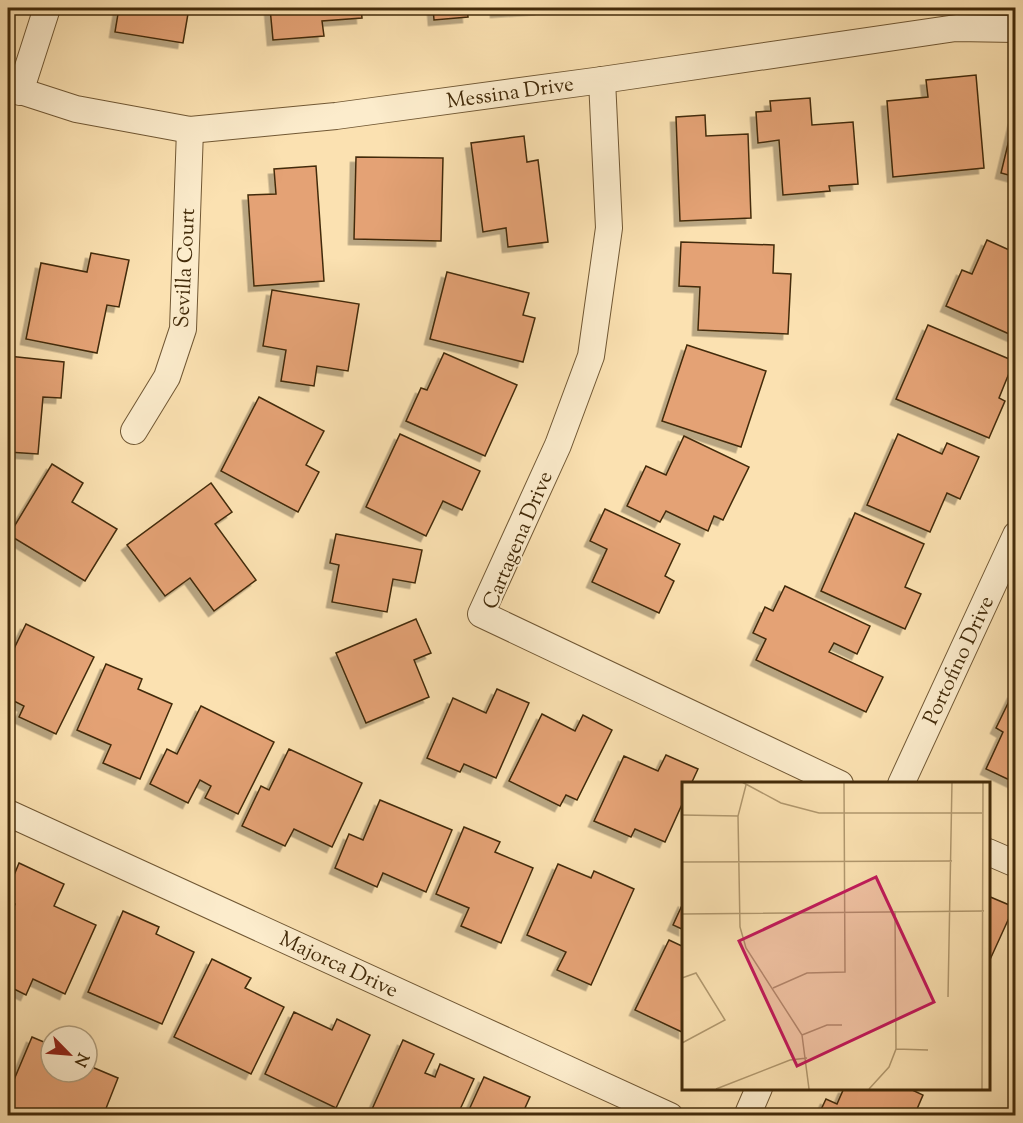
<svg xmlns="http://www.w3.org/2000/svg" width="1023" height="1123" viewBox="0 0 1023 1123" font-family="'Sorts Mill Goudy',serif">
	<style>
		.building { fill: #e4a275; stroke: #432b0a; stroke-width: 1.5; filter: url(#shadow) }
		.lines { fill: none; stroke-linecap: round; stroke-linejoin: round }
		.minor-casing { stroke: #715834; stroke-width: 28 }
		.minor { stroke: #fceccc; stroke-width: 26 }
		.labels { text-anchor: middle; stroke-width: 4.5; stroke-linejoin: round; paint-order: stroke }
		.street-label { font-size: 21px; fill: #432b0a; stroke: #fceccc }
		.inset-road { fill: none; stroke: #b1986e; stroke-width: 1.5 }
		.view { fill: #c2185b; fill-opacity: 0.15; stroke: #c2185b; stroke-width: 3 }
		.inset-edge { fill: none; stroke: #432b0a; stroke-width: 3 }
	</style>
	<defs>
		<filter id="shadow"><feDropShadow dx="-5.5" dy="5.5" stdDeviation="0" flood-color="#0004"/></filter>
	</defs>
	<rect width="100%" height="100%" fill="#fbe1b1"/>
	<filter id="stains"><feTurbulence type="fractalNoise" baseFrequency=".00333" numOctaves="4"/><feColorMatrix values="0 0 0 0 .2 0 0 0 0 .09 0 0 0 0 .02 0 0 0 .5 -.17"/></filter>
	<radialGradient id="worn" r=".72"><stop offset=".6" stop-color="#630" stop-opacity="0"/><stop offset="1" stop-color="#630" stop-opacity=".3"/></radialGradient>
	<g class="building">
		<polygon points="119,8 189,8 183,43 115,32"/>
		<polygon points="270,8 361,8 362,18 322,21 324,36 273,40"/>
		<polygon points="433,8 467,8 468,17 434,20"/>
		<polygon points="496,8 540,8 540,9 496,12"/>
		<polygon points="976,75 984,168 893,177 887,101 928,97 926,80"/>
		<polygon points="810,98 812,125 853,122 858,184 829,186 830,191 783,195 779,140 758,143 756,112 771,111 770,101"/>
		<polygon points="705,115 706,136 748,134 751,218 680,221 676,117"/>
		<polygon points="1014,119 1016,119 1016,177 1001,173"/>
		<polygon points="524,136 527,162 538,160 548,242 508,247 506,228 483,232 471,143"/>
		<polygon points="356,157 443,158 441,241 354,239"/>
		<polygon points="316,166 324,281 254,286 248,195 276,194 274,169"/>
		<polygon points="987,240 1016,253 1016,337 946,306 962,270 972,274"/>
		<polygon points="681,242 774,245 773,273 791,274 788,334 698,330 700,287 679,286"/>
		<polygon points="91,253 129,260 119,307 107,305 97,353 26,339 41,263 87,272"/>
		<polygon points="447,272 529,293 523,315 535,318 523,362 430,339"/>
		<polygon points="272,290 359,304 348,371 317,366 314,386 281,381 286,350 263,346"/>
		<polygon points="928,325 1014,361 999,398 1005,401 989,438 896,399"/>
		<polygon points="687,345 766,371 741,447 662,421"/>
		<polygon points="444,353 517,385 485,456 406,421 421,388 427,390"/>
		<polygon points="8,356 64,362 61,398 43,397 38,454 8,452"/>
		<polygon points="259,397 324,431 306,465 319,472 298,512 221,471"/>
		<polygon points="400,434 480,471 462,510 443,501 426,536 366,507"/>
		<polygon points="898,434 942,454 947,443 979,457 960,499 947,493 930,532 867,505"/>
		<polygon points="684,436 749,467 723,520 714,516 708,531 666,511 660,522 627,506 646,466 666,475"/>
		<polygon points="52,464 83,483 72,502 117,529 85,581 9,535"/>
		<polygon points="211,483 232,512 215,524 256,580 214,611 190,578 165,596 127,545"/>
		<polygon points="605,509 680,544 665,576 674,581 659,613 592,582 607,549 590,541"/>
		<polygon points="855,513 924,544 905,587 921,594 905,629 821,591"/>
		<polygon points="336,534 422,550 415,583 393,579 387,612 332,602 339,565 330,563"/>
		<polygon points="785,586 870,626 857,654 834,643 829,652 883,677 866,712 756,660 766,639 753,633 765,607 773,611"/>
		<polygon points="416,619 431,653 414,660 429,697 366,723 336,653"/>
		<polygon points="26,624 94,657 56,734 19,717 24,706 8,698 8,661"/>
		<polygon points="106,664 142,679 138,689 172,704 140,779 103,763 111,745 77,730"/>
		<polygon points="497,689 529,703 496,778 464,764 460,772 427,758 453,698 486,713"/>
		<polygon points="1013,693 1016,695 1016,783 986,769 1003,732 996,728"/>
		<polygon points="201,706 274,742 238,814 205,798 211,786 200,780 188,803 150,784 167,749 177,754"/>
		<polygon points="542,714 575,731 583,715 612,730 577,800 566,795 560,806 509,781"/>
		<polygon points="289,749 362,783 332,847 294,829 285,846 242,826 261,786 269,790"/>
		<polygon points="666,755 698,769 691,784 684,784 684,800 665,842 635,829 631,837 594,821 624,756 658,771"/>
		<polygon points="380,800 452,830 426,892 383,873 377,887 335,868 349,834 363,840"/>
		<polygon points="464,827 500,842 495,852 533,868 501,943 461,926 469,908 436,894"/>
		<polygon points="19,863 64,884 54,906 96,925 65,994 33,979 26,995 8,986 8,921 15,904 8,900 8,890"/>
		<polygon points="558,864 591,878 594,871 634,889 591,985 557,970 566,952 527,935"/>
		<polygon points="988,896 1014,907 988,964"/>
		<polygon points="684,901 684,930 673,925"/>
		<polygon points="123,911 159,927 156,934 194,952 162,1024 88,992"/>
		<polygon points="669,940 684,947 684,1033 635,1010"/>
		<polygon points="212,959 251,978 245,988 284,1007 251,1074 174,1037"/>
		<polygon points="294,1012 332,1030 337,1019 370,1035 336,1108 265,1074"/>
		<polygon points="32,1037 51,1045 51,1072 87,1072 87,1065 118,1078 103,1116 8,1116 8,1094"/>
		<polygon points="403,1040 434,1054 425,1073 435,1077 440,1064 474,1079 457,1116 369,1116"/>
		<polygon points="484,1077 530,1097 525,1108 541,1116 477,1116 468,1112"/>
		<polygon points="844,1088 908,1088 923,1095 914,1116 818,1116 826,1099 837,1104"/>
	</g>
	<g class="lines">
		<defs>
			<g id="minor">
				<polyline points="602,80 609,228 591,356 558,445 481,614 840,784"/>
				<polyline points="8,87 76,109 190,130 336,116 602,80 956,28 1016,29"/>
				<polyline points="20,92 47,8"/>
				<polyline points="134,431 167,377 183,329 190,130"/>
				<polyline points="901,784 1016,535"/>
				<polyline points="8,813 670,1116"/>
				<polyline points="988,852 1016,864"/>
				<polyline points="747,1116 759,1088"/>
			</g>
		</defs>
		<use href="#minor" class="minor-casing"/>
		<use href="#minor" class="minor"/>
	</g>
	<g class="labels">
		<g class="street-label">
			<text transform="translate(510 92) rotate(-8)" y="7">Messina Drive</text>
			<text transform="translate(184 268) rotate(-87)" y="7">Sevilla Court</text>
			<text transform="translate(517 540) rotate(-67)" y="7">Cartagena Drive</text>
			<text transform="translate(958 660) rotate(-65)" y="7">Portofino Drive</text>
			<text transform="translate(339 964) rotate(25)" y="7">Majorca Drive</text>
		</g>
	</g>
	<g transform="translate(682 782)">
		<rect width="308" height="308" fill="#fbe1b1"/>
		<path class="inset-road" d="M60 0 99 21 137 31H300M64 3 56 34 58 145 64 166 120 253 127 307M0 33 56 34M0 80 270 79M0 132 302 129M0 196 14 191 43 238 0 261M91 206 125 191 163 190 162 0M266 215 270 0M120 253 145 243H160M214 267 246 268M34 307 108 278 125 276M187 307 207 285 214 267 213 129M300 307 301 0"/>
		<path class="view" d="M194 95 252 220 115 284 57 159Z"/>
		<rect width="308" height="308" class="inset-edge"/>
	</g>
	<rect width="1023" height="1123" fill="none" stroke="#fbe1b1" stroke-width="30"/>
	<rect x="9" y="9" width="1005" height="1105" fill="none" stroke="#432b0a" stroke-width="3"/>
	<rect x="15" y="15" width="993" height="1093" fill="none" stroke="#432b0a" stroke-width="1.5"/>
	<g transform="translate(69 1054) rotate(115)"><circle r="28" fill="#fceccc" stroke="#b29f7e" stroke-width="1.5"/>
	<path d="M0-4.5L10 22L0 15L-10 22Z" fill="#8f2418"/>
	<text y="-9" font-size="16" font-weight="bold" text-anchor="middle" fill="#432b0a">N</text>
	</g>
	<rect width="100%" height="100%" filter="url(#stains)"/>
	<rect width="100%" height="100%" fill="url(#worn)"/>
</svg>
